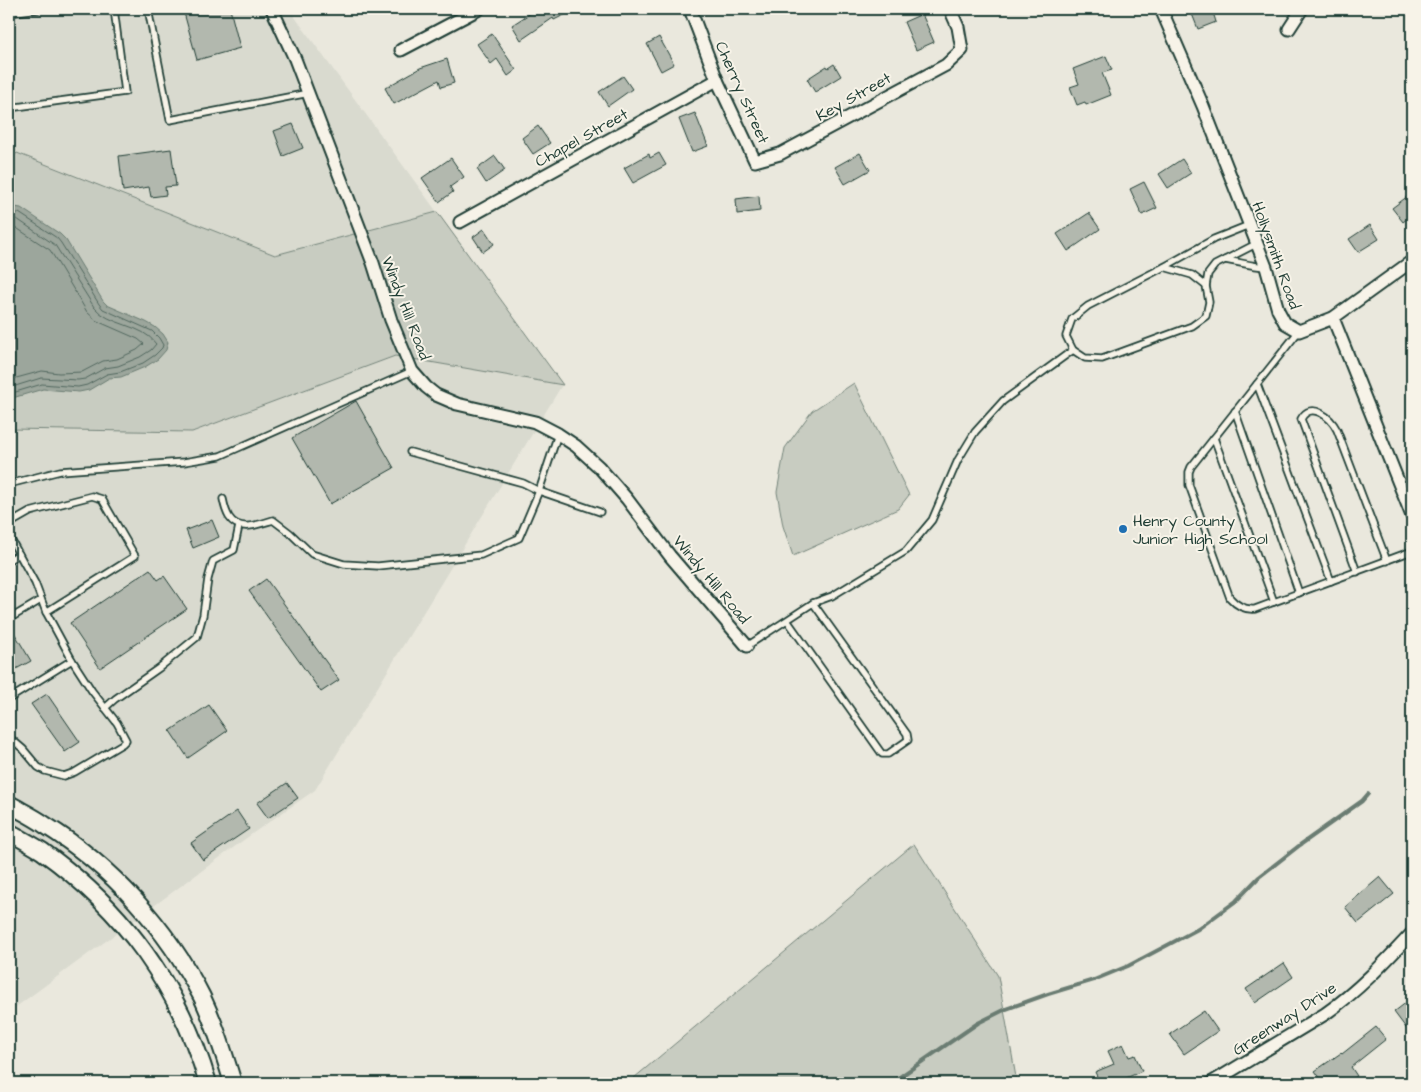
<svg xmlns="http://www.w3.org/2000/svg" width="1421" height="1092" viewBox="0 0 1421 1092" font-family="'Architects Daughter',sans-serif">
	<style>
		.built { fill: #d9dacf }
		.green { fill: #c8ccc1; stroke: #74847a }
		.water { fill: #9ca69c; stroke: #6a7c72 }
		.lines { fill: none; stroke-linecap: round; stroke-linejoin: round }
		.shore { stroke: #51675e; stroke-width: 1 }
		.stream { stroke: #6a7c72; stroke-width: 4 }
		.building { fill: #b2b8ae; stroke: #1f3d34 }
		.lane-casing { stroke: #1f3d34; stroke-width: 9 }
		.street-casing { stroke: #1f3d34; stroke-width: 15 }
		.secondary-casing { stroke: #1f3d34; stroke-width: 20 }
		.lane { stroke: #f7f3e8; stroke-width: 5.5 }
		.street { stroke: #f7f3e8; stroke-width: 11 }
		.secondary { stroke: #f7f3e8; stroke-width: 16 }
		.poi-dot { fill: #1f6fb2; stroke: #f7f3e8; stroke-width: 2 }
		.labels { text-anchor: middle; stroke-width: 4; stroke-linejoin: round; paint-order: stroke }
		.street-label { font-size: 16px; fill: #1f3d34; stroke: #f7f3e8 }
		.poi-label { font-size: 16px; fill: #1f3d34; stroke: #f7f3e8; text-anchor: start }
	</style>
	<rect width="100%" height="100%" fill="#eae8dd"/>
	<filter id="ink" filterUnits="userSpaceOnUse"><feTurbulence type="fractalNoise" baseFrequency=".02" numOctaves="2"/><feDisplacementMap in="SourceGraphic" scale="10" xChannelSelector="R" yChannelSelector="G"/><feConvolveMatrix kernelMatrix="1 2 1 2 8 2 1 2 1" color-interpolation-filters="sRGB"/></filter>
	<g filter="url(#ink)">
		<g class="built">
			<polygon points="9,9 289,9 437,212 275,255 18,153 9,161"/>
			<polygon points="395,356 562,385 315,790 256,831 9,1012 9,429 192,432"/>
		</g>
		<g class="green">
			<polygon points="17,153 275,255 437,212 563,385 395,356 192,432 9,429 9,161"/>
			<polygon points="854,383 909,495 898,509 793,556 783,526 777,492 785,448 812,411"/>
			<polygon points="914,844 998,976 1017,1083 628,1083"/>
		</g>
		<polygon class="water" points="15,207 21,208 60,234 66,240 103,301 107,305 146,322 155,327 163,334 168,342 166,350 158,359 145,367 121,377 109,378 89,390 79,392 43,389 9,399 9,209"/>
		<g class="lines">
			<g class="shore">
				<polyline points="9,213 19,213 57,238 61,243 99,304 103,309 152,331 159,338 163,345 162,348 155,355 143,363 120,372 107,374 87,385 78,387 42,384 9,394"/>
				<path d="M9 219H17L55 245 94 307C109 326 143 324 156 344L151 350 140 357 118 366 105 368 85 379 78 380 41 378 9 388"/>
				<polyline points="9,227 15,227 50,250 87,312 97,321 138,339 144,344 137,350 126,355 117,359 103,361 82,372 59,373 42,371 9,380"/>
			</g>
			<polyline class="stream" points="891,1083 978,1023 1006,1009 1048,994 1094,980 1128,966 1198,929 1236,901 1259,877 1300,845 1362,801 1368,794"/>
		</g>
		<g class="building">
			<polygon points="183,9 230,9 240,48 197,60"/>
			<polygon points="537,9 576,9 554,20 553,18 521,40 512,25"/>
			<polygon points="1190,9 1212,9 1216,22 1198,29"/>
			<polygon points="922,14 934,42 916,50 904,22"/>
			<polygon points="492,34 516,70 508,76 497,59 491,64 477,44"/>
			<polygon points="659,37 674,64 661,71 647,44"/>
			<polygon points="1106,56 1112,70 1102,73 1111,95 1086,105 1085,102 1077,105 1070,87 1079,84 1073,69"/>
			<polygon points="447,59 454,83 441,87 439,80 394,104 385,88 420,68"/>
			<polygon points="834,64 841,76 815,92 807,79 827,66 828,68"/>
			<polygon points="623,76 632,89 608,106 599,92"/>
			<polygon points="695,113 708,146 692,152 679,119"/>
			<polygon points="293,124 303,148 283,156 274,131"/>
			<polygon points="538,126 550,143 533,154 522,138"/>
			<polygon points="171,149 176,186 165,187 166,195 151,197 149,187 123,191 119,156"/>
			<polygon points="659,153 666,165 633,183 624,168 649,154 650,158"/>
			<polygon points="860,153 870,170 845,184 835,167"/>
			<polygon points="495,156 505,170 486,183 477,169"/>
			<polygon points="451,158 464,177 450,187 453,192 439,202 422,178"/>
			<polygon points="1182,159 1191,173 1168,188 1159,174"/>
			<polygon points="1144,182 1157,208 1142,215 1130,189"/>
			<polygon points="1412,193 1412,215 1403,222 1392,208"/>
			<polygon points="759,196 760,211 737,214 736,199"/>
			<polygon points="1089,213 1100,229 1068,251 1057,234"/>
			<polygon points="1370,225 1379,239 1358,252 1349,239"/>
			<polygon points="484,229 494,244 483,252 473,237"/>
			<polygon points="356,401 394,468 330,504 292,438"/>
			<polygon points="212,520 219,537 193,548 186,530"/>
			<polygon points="150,569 158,580 164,576 187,609 100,668 70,623"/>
			<polygon points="266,579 339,680 321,692 249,591"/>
			<polygon points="9,624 31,661 16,669 9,657"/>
			<polygon points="47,694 80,742 65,752 31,704"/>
			<polygon points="209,705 227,731 188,758 170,731"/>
			<polygon points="287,783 298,798 268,818 257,803"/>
			<polygon points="237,811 249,829 203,860 191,843"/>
			<polygon points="1380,877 1394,894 1358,923 1345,907"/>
			<polygon points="1284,963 1293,977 1255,1003 1246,989"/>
			<polygon points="1412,998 1412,1036 1394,1012"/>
			<polygon points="1204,1011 1218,1031 1184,1054 1170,1034"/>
			<polygon points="1376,1027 1386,1039 1351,1067 1357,1076 1347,1083 1324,1083 1315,1071 1341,1053 1342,1054"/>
			<polygon points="1123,1044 1129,1057 1135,1055 1142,1071 1115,1083 1100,1083 1095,1072 1114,1064 1108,1051"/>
		</g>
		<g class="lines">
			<defs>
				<g id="lane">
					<polyline points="148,9 170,120 309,93"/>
					<polyline points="9,13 38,9"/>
					<polyline points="9,108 125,92 114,9"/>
					<polyline points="1249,225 1214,239 1164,267 1088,306 1072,319 1066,336 1073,350 1085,358 1102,359 1192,326 1206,316 1209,302 1206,286 1208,274 1215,265 1256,244"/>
					<path d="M1225 260C1239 262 1251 266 1266 267"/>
					<polyline points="1164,267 1192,275 1206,286"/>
					<path d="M1299 331 1191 467 1189 472V485L1230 598C1237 606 1245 610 1255 609L1412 551"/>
					<polyline points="1257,384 1331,581"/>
					<polyline points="1235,411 1299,593"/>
					<polyline points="1214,438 1274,602"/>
					<polyline points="410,452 523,483 539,491 600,512"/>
					<polyline points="9,484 60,471 184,462 220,456 412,371"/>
					<path d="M223 499C224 504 226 512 229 517 239 533 259 524 273 520L290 533 312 554 344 564 378 566 481 555 519 538 539 491 558 434"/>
					<polyline points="9,524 30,512 92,496 102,499 135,556 46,612"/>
					<polyline points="9,536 35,583 46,612 72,660 92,691 117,723 126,740 122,744 75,772 64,776 45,771 38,767 23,749 9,737"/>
					<polyline points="9,560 19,554"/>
					<path d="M1357 572 1301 419C1311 400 1331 418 1337 430L1387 561"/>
					<polyline points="813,603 832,596 906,551 932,520 958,460 975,432 1003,401 1073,350"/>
					<polyline points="9,619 41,600"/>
					<polyline points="747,646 787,620 882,754 888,754 908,740 907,734 813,603 787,620"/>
					<polyline points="9,699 72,660"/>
					<polyline points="105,708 115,699 159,668 197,637 203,615 208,579 213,561 234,550 239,526"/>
				</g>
				<g id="street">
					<polyline points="272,9 295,59 373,263 391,320 412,371 426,387 436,395 457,404 535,422 558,434 576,446 599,467 627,499 670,556 747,646"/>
					<polyline points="690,9 717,80 755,161 780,154 946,65 962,50 958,27 950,9"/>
					<polyline points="1161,9 1203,106 1266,267 1278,310 1285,323 1299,331 1333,318 1412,261"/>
					<polyline points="1289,29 1302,9"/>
					<polyline points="401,50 479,9"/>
					<polyline points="460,222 717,80"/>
					<polyline points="1333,318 1412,516"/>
					<path d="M1211 1083 1325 1014C1359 990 1384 963 1412 933"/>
				</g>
				<g id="secondary">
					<path d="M9 804C21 811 34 817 45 825 111 866 167 928 202 997 215 1024 224 1054 233 1083"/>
					<path d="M9 832C20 838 31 844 42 851 125 910 179 986 208 1083"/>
				</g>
			</defs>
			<use href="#lane" class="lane-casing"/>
			<use href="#street" class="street-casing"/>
			<use href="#secondary" class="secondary-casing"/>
			<use href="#lane" class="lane"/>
			<use href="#street" class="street"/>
			<use href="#secondary" class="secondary"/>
		</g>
	</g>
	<circle class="poi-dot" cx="1123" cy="529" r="5"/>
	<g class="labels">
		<g class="street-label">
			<text transform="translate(743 92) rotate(66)" y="6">Cherry Street</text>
			<text transform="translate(853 96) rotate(-29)" y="6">Key Street</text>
			<text transform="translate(581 137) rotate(-29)" y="6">Chapel Street</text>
			<text transform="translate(1277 255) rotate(70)" y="6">Hollysmith Road</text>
			<text transform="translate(407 308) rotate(69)" y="6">Windy Hill Road</text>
			<text transform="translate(712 579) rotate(50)" y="6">Windy Hill Road</text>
			<text transform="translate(1284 1018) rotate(-33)" y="6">Greenway Drive</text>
		</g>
		<g class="poi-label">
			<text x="1133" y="526">Henry County<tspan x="1133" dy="18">Junior High School</tspan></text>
		</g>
	</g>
	<rect width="1421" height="1092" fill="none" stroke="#f7f3e8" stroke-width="30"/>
	<rect x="15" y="15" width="1391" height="1062" fill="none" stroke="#1f3d34" stroke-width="2" filter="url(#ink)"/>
</svg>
